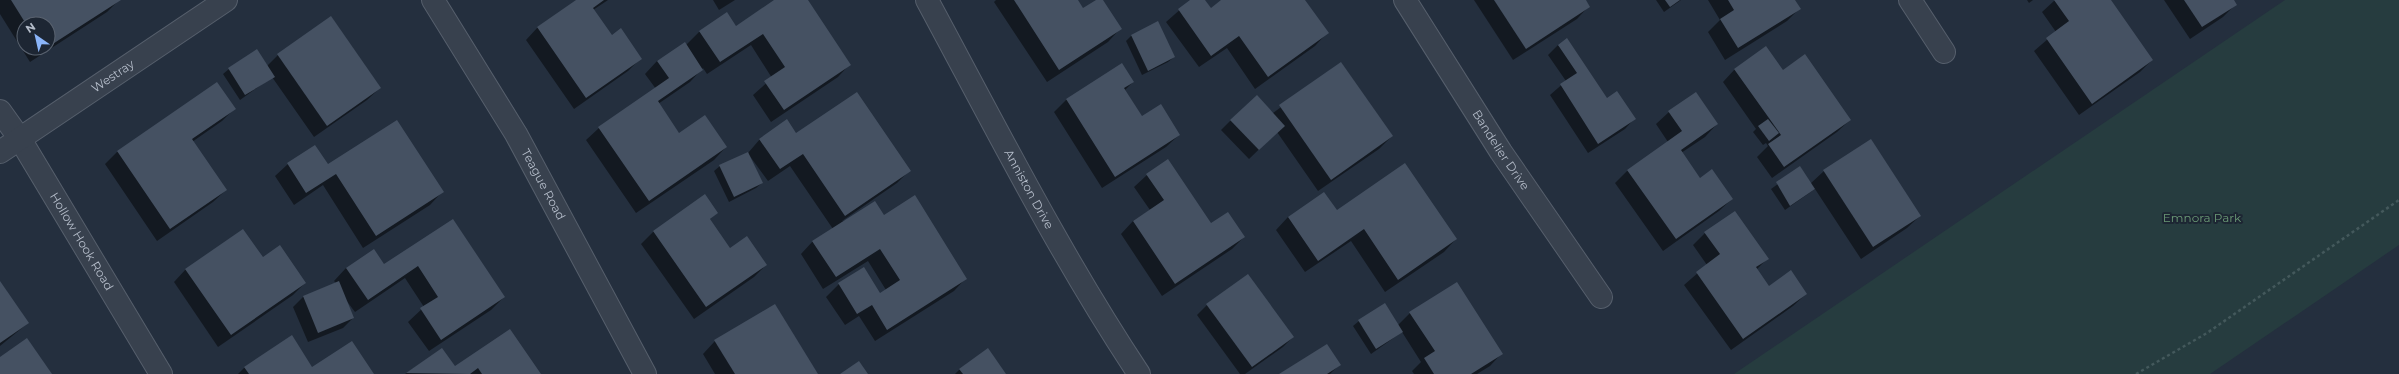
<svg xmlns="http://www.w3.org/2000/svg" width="2399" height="374" viewBox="0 0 2399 374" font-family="Montserrat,sans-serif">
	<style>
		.green { fill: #263c3f }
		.shadow { fill: #0007; fill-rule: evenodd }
		.building { fill: #455162 }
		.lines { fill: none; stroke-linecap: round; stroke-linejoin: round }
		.minor-casing { stroke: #565f6c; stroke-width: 24 }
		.path { stroke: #44595c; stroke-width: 2.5; stroke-dasharray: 3 3; stroke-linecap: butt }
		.minor { stroke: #38414e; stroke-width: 22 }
		.labels { text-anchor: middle; stroke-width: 4; stroke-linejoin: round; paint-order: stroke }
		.street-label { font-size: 12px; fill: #b4bcc9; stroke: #1d2633 }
		.park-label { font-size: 12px; fill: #6b9a76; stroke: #1d2633 }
	</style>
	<rect width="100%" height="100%" fill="#242f3e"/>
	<polygon class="green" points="2285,0 2399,0 2399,245 2210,374 1734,374"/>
	<g class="shadow">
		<path d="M0 0H119L107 12 30 62 0 14ZM24 24H48V48H24Z"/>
		<polygon points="577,0 608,0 593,10 611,36 641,58 628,71 574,109 526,40 538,27"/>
		<polygon points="713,0 735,0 719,10"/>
		<polygon points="776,0 806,0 850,64 838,77 771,122 753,95 772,78 751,45 707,74 703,68 690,82 658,104 679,134 726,147 714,160 636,213 586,140 599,128 656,89 645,74 657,61 686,45 699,32 727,13 736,27"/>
		<polygon points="996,0 1077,0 1083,9 1098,0 1102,0 1120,29 1108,42 1047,82 994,2"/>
		<polygon points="1191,0 1204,0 1211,9 1223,0 1304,0 1327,33 1315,46 1255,89 1227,48 1199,67 1166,22"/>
		<polygon points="1474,0 1585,0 1589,6 1577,19 1513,60"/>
		<polygon points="1656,0 1681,0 1664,12"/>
		<polygon points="1708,0 1794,0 1799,9 1787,21 1725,60 1708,32 1720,20"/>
		<polygon points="2027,0 2033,0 2029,3"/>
		<polygon points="2055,0 2110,0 2152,60 2140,72 2079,115 2034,51 2056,32 2042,12"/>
		<polygon points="2164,0 2232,0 2235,5 2223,17 2190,39"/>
		<polygon points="331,17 380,88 367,100 314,137 272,77 240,100 223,74 229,69 257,51 267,66 278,55"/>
		<polygon points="1157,23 1174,57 1168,62 1142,75 1126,41 1131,36"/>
		<polygon points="1558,45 1606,99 1634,119 1625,129 1588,153 1550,95 1566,81 1548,55"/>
		<polygon points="1341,63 1392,136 1379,149 1318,191 1277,132 1249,159 1221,130 1231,120 1273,113"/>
		<polygon points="1122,64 1133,82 1125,90 1142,117 1179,135 1166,147 1102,188 1054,112 1066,100"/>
		<polygon points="1735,69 1782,71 1850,120 1837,132 1772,178 1757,157 1768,146 1766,143 1763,145 1753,132 1756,129 1723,82"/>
		<polygon points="217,83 234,109 222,121 192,142 226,190 213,202 157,241 105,164 117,152"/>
		<polygon points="1696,93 1717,124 1705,137 1681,153 1700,179 1732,199 1719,211 1663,251 1615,183 1628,170 1668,142 1656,124 1669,112"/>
		<polygon points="796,135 909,171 897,183 842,221 884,216 966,278 954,291 875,341 859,316 845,325 826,297 839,284 880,294 886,290 868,261 823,289 801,254 813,241 833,229 790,166 768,181 749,155 762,183 756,188 729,202 714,171 720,166 748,153 760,139"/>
		<polygon points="288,164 328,166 442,192 430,205 363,248 323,185 294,205 275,176"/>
		<polygon points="1800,168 1810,184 1824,171 1920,216 1907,228 1861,259 1815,189 1785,210 1771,189"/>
		<polygon points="1147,175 1211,224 1244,237 1232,249 1162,296 1121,234 1133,221 1150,210 1134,187"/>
		<polygon points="1336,212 1456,239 1444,252 1385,292 1351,241 1305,272 1276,230 1288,217"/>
		<polygon points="717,213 709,220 730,249 766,265 754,277 694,319 641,244 654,231"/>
		<polygon points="453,220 504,297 491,310 429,351 408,322 424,307 405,278 355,312 346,300 353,318 343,328 308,342 293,307 303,297 336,283 334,281 346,268 384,266"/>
		<polygon points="1705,233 1767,259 1756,270 1769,287 1806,294 1793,306 1731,350 1684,285 1707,265 1693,245"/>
		<polygon points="186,269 305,283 293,295 218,347 174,282"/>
		<polygon points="0,283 28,323 0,346"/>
		<polygon points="1207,305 1293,337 1283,347 1245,374 1240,374 1197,315"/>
		<polygon points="1410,313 1502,353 1490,366 1477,374 1414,374 1412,371 1421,362 1402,332 1371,354 1353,326 1359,321 1398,325"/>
		<polygon points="510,330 539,374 405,374 442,349 455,367"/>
		<polygon points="715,341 817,374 715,374 703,354"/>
		<polygon points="1339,365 1330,374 1281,374"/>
		<polygon points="245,367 312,369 373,374 238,374"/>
		<polygon points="960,369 1005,374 955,374"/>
	</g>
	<g class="building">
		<polygon points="11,0 121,0 48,47 48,24 26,24"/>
		<polygon points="576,0 604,0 593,8 612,35 621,28 642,59 586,98 537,27"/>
		<polygon points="774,0 808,0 851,65 784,110 764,81 785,67 763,34 720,62 699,31 727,12 736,26"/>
		<polygon points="1014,0 1078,0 1083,8 1096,0 1103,0 1122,29 1059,70"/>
		<polygon points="1190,0 1205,0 1211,8 1221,0 1305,0 1329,33 1268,77 1239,36 1211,56 1178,9"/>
		<polygon points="1494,0 1586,0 1590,7 1526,49"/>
		<polygon points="1665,0 1680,0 1670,7"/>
		<polygon points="1728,0 1795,0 1801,9 1738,48 1720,19 1734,10"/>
		<polygon points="2054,0 2111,0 2153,60 2092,104 2046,38 2069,21"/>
		<polygon points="2184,0 2234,0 2237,5 2202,27"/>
		<polygon points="331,16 381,88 327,126 277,54"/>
		<polygon points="1158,21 1175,57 1148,71 1131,35"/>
		<polygon points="1567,38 1607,98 1617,91 1636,119 1598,144 1560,84 1577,73 1558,45"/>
		<polygon points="685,42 703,70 658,101 679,133 705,115 727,147 649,201 598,127 669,78 657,61"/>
		<polygon points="1766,46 1783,70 1805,54 1851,120 1784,167 1768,144 1781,135 1734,69"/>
		<polygon points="257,49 275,77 245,95 228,68"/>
		<polygon points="1341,62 1393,136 1331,180 1279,105"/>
		<polygon points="1122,63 1134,82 1124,88 1142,116 1161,104 1180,135 1115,177 1066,99"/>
		<polygon points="217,82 236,109 192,139 227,190 170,229 117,151"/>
		<polygon points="857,92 911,171 845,216 803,154 780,169 759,139 787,119 796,133"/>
		<polygon points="1696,92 1718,124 1681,150 1700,178 1712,169 1733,199 1676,239 1627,170 1682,131 1668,111"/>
		<polygon points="1257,95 1285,126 1259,150 1230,120"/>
		<polygon points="1768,119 1779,133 1769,141 1758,126"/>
		<polygon points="397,120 444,192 376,236 336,174 306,193 287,163 315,145 328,164"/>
		<polygon points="1871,139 1921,216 1873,247 1823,170"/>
		<polygon points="748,152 763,183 734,197 719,165"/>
		<polygon points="1168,159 1211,223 1228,212 1245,237 1175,284 1133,221 1164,200 1146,174"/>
		<polygon points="1405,163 1457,239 1398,280 1364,229 1318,261 1288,217 1324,192 1337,210"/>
		<polygon points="1800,166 1815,189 1790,206 1776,182"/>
		<polygon points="705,194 718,213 710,219 730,248 747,236 767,265 706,307 653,231"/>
		<polygon points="915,195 967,279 887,330 872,305 857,314 838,283 864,267 880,293 900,280 880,249 836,277 812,241 875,201 884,215"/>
		<polygon points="1735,211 1769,259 1756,267 1769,286 1791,270 1807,294 1743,339 1696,272 1720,254 1704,232"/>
		<polygon points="453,219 505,297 441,340 420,308 438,297 418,266 368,300 346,268 374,249 384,264"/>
		<polygon points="243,229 263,257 280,245 306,283 231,335 185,269"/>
		<polygon points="1248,274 1294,337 1252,367 1206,304"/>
		<polygon points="0,281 29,323 0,343"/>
		<polygon points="339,281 354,318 318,333 303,296"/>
		<polygon points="1457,282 1503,354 1471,374 1434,374 1424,358 1435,351 1409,312"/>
		<polygon points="1385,303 1403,332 1376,349 1358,320"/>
		<polygon points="775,304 818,374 735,374 714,340"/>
		<polygon points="510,329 541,374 482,374 478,368 470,374 406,373 442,348 455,366"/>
		<polygon points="292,335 312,367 352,341 374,374 249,374 244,367"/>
		<polygon points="27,338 52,374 0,374 0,357"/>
		<polygon points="1327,344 1341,365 1327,374 1279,374"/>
		<polygon points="988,348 1006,374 963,374 959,369"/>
		<polygon points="859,361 868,374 840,374"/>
	</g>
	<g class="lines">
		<defs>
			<g id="minor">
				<path id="s1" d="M433 0 516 134 645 374"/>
				<path id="s2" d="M927 0C995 126 1060 255 1139 374"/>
				<path id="s3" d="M1405 0 1501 152 1601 297"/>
				<polyline points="1910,0 1944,52"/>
				<path id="s4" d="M0 111 20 139 161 374"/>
				<path id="s5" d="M0 152 226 0"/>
			</g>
		</defs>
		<use href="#minor" class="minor-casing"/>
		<polyline class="path" points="2136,374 2207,333 2399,200"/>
		<use href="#minor" class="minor"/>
	</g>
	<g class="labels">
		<g class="street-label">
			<text dy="4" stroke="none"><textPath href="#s5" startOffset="136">Westray</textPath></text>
			<text dy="4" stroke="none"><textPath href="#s3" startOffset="178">Bandelier Drive</textPath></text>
			<text dy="4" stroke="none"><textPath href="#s1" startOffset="215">Teague Road</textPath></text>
			<text dy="4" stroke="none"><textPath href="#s2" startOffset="215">Anniston Drive</textPath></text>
			<text dy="4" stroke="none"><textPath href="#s4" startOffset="154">Hollow Hook Road</textPath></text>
		</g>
		<g class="park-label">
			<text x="2202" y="222">Emnora Park</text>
		</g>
	</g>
	<g transform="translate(36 36) rotate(326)"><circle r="19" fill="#1d2633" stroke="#59626f"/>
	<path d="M0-3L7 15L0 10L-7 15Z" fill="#8ab4f8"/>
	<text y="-6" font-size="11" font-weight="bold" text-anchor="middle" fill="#b4bcc9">N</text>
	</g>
</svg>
